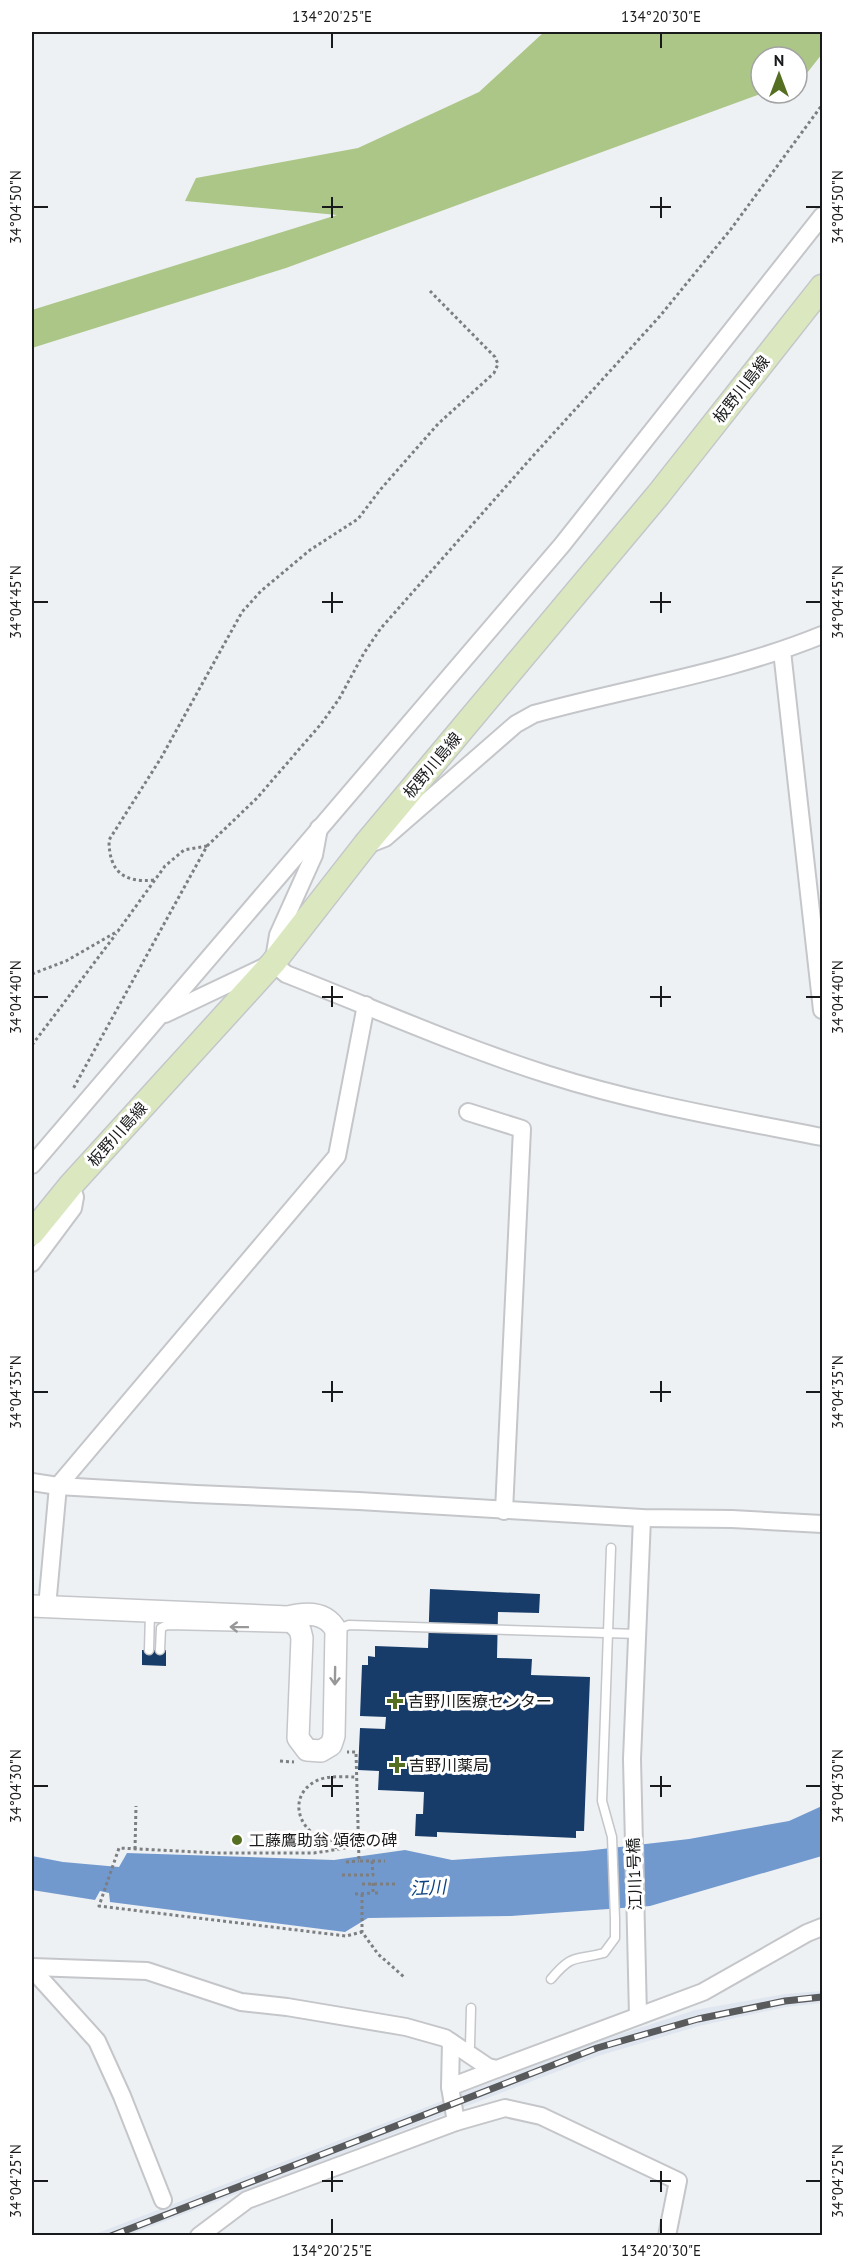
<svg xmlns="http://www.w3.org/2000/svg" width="854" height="2267" viewBox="0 0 854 2267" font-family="'PT Sans','Noto Sans JP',sans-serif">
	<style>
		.built { fill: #dfe6ef }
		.forest { fill: #acc687 }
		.water { fill: #7299ce }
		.building { fill: #183c6a }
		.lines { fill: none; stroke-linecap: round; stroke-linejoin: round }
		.service-casing { stroke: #c4c6c9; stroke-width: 11 }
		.minor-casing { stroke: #c4c6c9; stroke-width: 20 }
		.tertiary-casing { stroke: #c4c6c9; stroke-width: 24 }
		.secondary-casing { stroke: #c4c6c9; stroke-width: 27 }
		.path { stroke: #7c7e80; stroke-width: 3; stroke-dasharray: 3 3; stroke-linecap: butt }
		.service { stroke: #fff; stroke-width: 8 }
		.minor { stroke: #fff; stroke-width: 16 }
		.tertiary { stroke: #fff; stroke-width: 21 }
		.secondary { stroke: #dbe8bf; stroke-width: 24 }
		.rail-casing { stroke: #595a5c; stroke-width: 7 }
		.rail { stroke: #fff; stroke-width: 4.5; stroke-dasharray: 14; stroke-linecap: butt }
		.oneway { stroke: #989898 }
		.ticks { fill: none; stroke: #191a1b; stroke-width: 2 }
		.poi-dot { fill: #556f22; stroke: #fff; stroke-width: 2 }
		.labels { text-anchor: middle; stroke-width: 6; stroke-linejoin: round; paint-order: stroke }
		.street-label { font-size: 16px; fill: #191a1b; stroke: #fff }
		.poi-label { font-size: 16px; fill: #191a1b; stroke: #fff; text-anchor: start }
		.water-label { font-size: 18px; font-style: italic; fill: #0c4382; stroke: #fff }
		.neatline { fill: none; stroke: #191a1b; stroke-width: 2 }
		.ticks-label { font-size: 15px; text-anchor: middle; fill: #191a1b }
	</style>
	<rect width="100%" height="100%" fill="#eef1f4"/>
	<polygon class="built" points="822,1991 822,2003 786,2007 699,2026 598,2056 129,2235 90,2236 596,2042 695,2010 785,1994"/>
	<polygon class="forest" points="544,32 822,32 822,54 803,78 797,81 797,57 761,57 761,93 763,93 286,268 32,348 32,310 337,215 185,201 196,178 358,148 479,92"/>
	<polygon class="water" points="822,1806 822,1856 650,1906 511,1916 368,1918 345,1932 110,1902 109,1893 100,1891 95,1900 32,1890 32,1856 63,1862 119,1867 127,1853 334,1860 405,1850 452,1860 585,1851 689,1839 789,1821"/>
	<g class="building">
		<polygon points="430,1589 540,1594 539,1613 498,1612 497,1658 532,1659 531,1675 590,1677 584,1831 576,1831 576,1838 437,1832 437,1837 415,1836 416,1814 423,1814 424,1792 378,1790 379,1771 358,1770 360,1728 385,1729 386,1717 360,1716 362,1665 368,1665 368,1656 375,1657 375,1646 428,1648"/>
		<polygon points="142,1650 166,1650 166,1666 142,1665"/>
	</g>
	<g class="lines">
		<defs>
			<g id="service">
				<polyline points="336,1630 349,1625 638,1634"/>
				<polyline points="149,1650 150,1612"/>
				<polyline points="160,1650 161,1628 167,1625 294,1628"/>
				<path d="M551 1979C573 1953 574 1961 604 1953L615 1938V1919L612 1837 602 1801 611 1548"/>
				<polyline points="468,2054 470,2046 471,2008"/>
			</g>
			<g id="minor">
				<polyline points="782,651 822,1010"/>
				<path d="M372 843 385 838 516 724 534 714C631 687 729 673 822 635"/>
				<polyline points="274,959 278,935 314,855 319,828"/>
				<path d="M273 963 286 974C373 1008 458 1046 546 1074 636 1103 730 1119 822 1137"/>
				<polyline points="165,1014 264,967"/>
				<polyline points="468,1112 522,1129 504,1511"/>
				<polyline points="32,1165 562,545 822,216"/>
				<polyline points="32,1263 73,1208 75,1197 71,1185"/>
				<polyline points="32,1482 58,1486 196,1494 359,1501 642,1518 732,1519 822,1524"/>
				<polyline points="47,1607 58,1486 337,1156 366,1005"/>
				<polyline points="32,1967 147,1971 241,2002 287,2007 406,2027 445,2038 488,2067 497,2069 703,1992 807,1933 822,1927"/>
				<polyline points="32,1969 97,2041 122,2096 163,2200"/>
				<polyline points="638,2016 632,1759 642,1518"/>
				<polyline points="451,2042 450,2087 456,2122"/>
				<polyline points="450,2087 497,2069"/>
				<polyline points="199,2236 247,2200 456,2122 505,2108 541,2116 678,2181 667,2236"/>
			</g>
			<path id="tertiary" d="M32 1606 288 1617C307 1612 326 1612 336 1630L334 1736 331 1745 321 1751 307 1750 298 1738 302 1638 300 1630 288 1617"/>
			<polyline id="secondary" points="32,1233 71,1185 273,963 365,845 658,495 822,287"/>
		</defs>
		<use href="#service" class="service-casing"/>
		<use href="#minor" class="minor-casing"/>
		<use href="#tertiary" class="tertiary-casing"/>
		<use href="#secondary" class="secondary-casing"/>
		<g class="path">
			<polyline points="207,846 257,798 321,724 339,699 364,653 381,628 532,457 660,316 731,229 822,105"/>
			<path d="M154 880C124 883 109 872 109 840L161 758 242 612 261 591 310 550 358 519 380 490 438 424 494 373 498 364 495 357 430 291"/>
			<polyline points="32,974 66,961 118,931 165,866 184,850 207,846 73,1089"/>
			<polyline points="32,1045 116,934"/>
			<polyline points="280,1761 294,1762"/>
			<polyline points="358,1846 314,1853 217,1853 119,1848 99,1906 346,1936 362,1932"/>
			<polyline points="135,1849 136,1806"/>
			<path d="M336 1849V1841C302 1841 283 1798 316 1781 328 1775 344 1777 357 1777"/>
			<polyline points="372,1861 385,1861"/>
			<polyline points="346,1862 359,1861"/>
			<polyline points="342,1875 373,1875 372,1861 359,1861 356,1752 347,1752"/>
			<polyline points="373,1883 373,1893 379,1893"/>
			<polyline points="362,1884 396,1884"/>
			<polyline points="355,1894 373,1893"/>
			<polyline points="362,1894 362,1932 378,1954 404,1977"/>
		</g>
		<use href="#service" class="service"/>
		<use href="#minor" class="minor"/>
		<use href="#tertiary" class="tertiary"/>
		<use href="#secondary" class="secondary"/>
		<defs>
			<polyline id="rail" points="111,2236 597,2048 698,2019 785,2001 822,1997"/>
		</defs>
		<use href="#rail" class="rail-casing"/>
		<use href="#rail" class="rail"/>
	</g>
	<defs><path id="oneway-shaft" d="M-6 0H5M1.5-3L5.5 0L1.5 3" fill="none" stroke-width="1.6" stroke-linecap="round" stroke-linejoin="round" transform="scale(1.5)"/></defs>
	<g class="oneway">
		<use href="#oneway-shaft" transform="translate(239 1627) rotate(-179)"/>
		<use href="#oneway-shaft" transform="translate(335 1676) rotate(91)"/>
	</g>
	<path class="ticks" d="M332 33V48M661 33V48M332 197V218M661 197V218M33 207H48M322 207H343M650 207H671M806 207H821M332 592V613M661 592V613M33 602H48M322 602H343M650 602H671M806 602H821M332 986V1007M661 986V1007M33 997H48M322 997H343M650 997H671M806 997H821M332 1381V1402M661 1381V1402M33 1392H48M322 1392H343M650 1392H671M806 1392H821M332 1776V1797M661 1776V1797M33 1786H48M322 1786H343M650 1786H671M806 1786H821M332 2171V2192M661 2171V2192M33 2181H48M322 2181H343M650 2181H671M806 2181H821M332 2219V2234M661 2219V2234"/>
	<g class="poi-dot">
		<path d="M392 1692h6v6h6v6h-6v6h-6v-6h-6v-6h6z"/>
		<path d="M394 1756h6v6h6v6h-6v6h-6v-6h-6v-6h6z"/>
		<circle cx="237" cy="1840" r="6"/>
	</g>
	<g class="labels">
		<g class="street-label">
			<text transform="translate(741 389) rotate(-52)" y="6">板野川島線</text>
			<text transform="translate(432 765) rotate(-50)" y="6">板野川島線</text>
			<text transform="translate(117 1134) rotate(-48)" y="6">板野川島線</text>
			<text transform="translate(634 1874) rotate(-92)" y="6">江川1号橋</text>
		</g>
		<g class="poi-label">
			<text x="408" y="1707">吉野川医療センター</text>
			<text x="409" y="1771">吉野川薬局</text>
			<text x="249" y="1846">工藤鷹助翁 頌徳の碑</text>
		</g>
		<g class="water-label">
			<text transform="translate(428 1888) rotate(-3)" y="6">江川</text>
		</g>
	</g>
	<rect width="854" height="2267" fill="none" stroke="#ffffff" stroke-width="66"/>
	<g transform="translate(779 75)"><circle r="28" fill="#ffffff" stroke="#a3a3a4" stroke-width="1.5"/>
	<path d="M0-4.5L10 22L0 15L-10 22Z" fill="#556f22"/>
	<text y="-9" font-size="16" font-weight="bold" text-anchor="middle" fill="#191a1b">N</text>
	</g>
	<rect x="33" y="33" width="788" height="2201" class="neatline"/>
	<g class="ticks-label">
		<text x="332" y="22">134°20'25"E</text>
		<text x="661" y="22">134°20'30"E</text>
		<text transform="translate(16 207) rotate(-90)" y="5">34°04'50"N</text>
		<text transform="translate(838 207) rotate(-90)" y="5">34°04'50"N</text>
		<text transform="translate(16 602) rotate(-90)" y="5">34°04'45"N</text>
		<text transform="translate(838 602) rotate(-90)" y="5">34°04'45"N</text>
		<text transform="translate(16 997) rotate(-90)" y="5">34°04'40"N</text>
		<text transform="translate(838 997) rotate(-90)" y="5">34°04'40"N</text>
		<text transform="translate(16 1392) rotate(-90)" y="5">34°04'35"N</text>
		<text transform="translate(838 1392) rotate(-90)" y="5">34°04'35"N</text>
		<text transform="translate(16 1786) rotate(-90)" y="5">34°04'30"N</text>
		<text transform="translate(838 1786) rotate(-90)" y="5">34°04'30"N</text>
		<text transform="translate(16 2181) rotate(-90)" y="5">34°04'25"N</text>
		<text transform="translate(838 2181) rotate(-90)" y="5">34°04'25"N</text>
		<text x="332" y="2256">134°20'25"E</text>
		<text x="661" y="2256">134°20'30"E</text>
	</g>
</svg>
